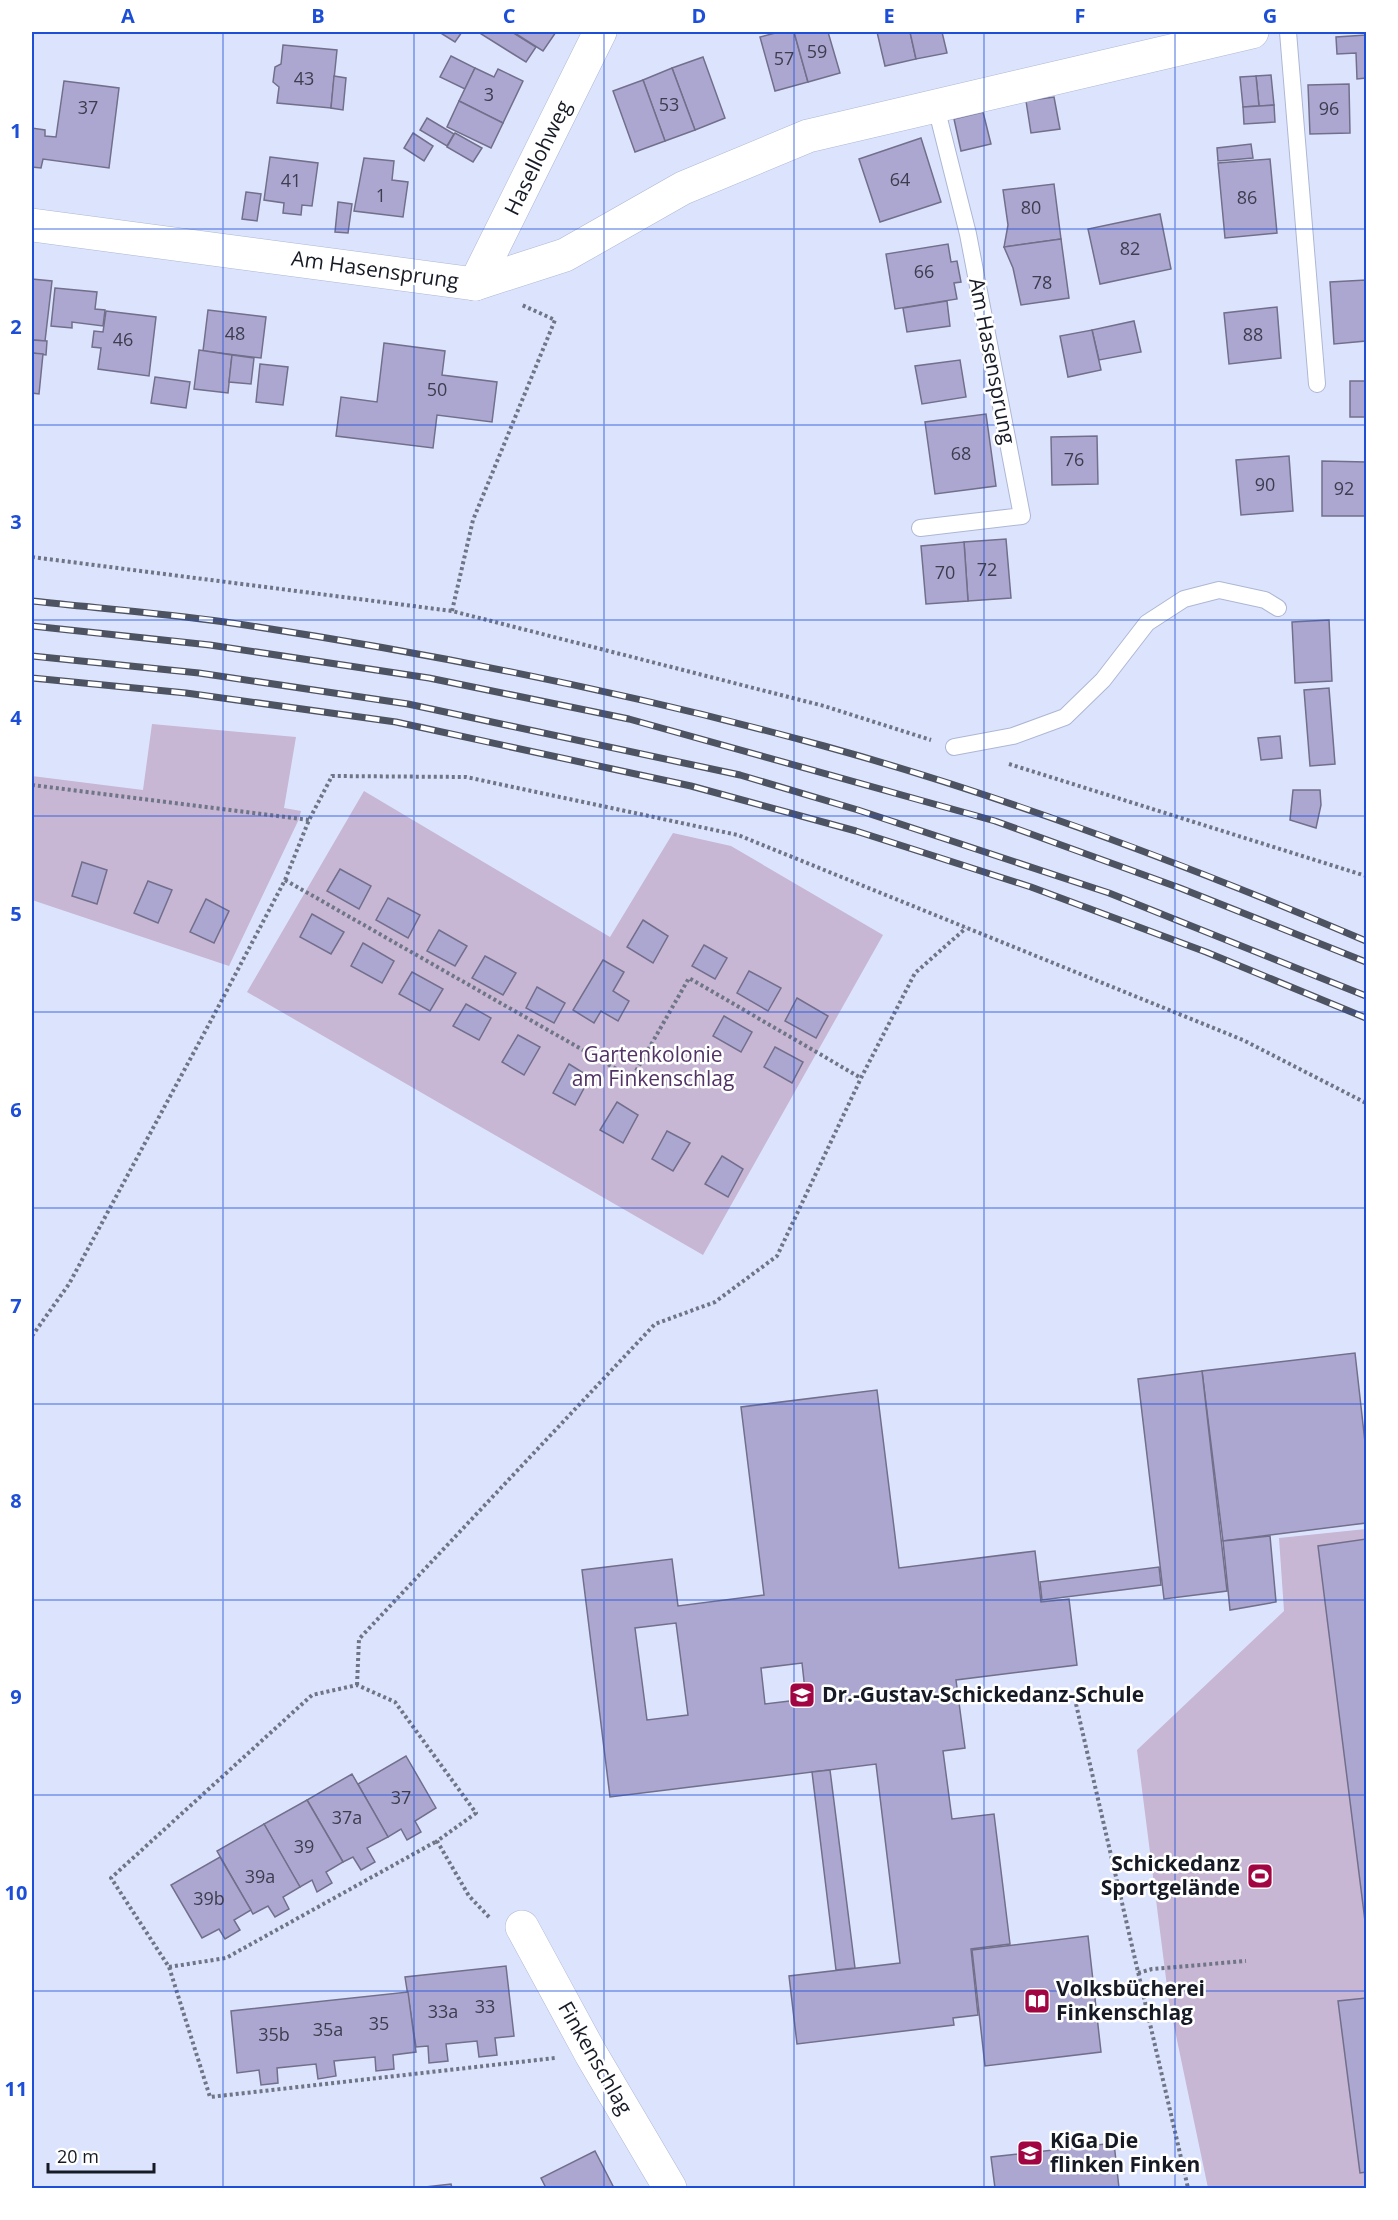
<svg xmlns="http://www.w3.org/2000/svg" width="1398" height="2220" viewBox="0 0 1398 2220" font-family="'Open Sans',sans-serif">
	<style>
		.green { fill: #c7b6d4 }
		.building { fill: #aca7d1; stroke: #726f8b; stroke-width: 1.5; fill-rule: evenodd }
		.lines { fill: none; stroke-linecap: round; stroke-linejoin: round }
		.service-casing { stroke: #adb7d4; stroke-width: 18 }
		.minor-casing { stroke: #adb7d4; stroke-width: 34 }
		.path { stroke: #6f7586; stroke-width: 4; stroke-dasharray: 3 3; stroke-linecap: butt }
		.service { stroke: #fff; stroke-width: 16 }
		.minor { stroke: #fff; stroke-width: 33 }
		.rail-casing { stroke: #4e5362; stroke-width: 7 }
		.rail { stroke: #fff; stroke-width: 4.5; stroke-dasharray: 14; stroke-linecap: butt }
		.grid { fill: none; stroke: #1d4ed8; stroke-width: 1.5; stroke-opacity: 0.55 }
		.labels { text-anchor: middle; stroke-width: 5; stroke-linejoin: round; paint-order: stroke }
		.number-label { font-size: 18px; fill: #3c3d4f }
		.street-label { font-size: 21px; fill: #161a24; stroke: #fff }
		.park-label { font-size: 21px; fill: #513366; stroke: #fff }
		.poi-label { font-size: 21px; font-weight: bold; fill: #161a24; stroke: #fff; text-anchor: start }
		.neatline { fill: none; stroke: #1d4ed8; stroke-width: 2 }
		.grid-label { font-size: 20px; text-anchor: middle; font-weight: bold; fill: #1d4ed8 }
	</style>
	<rect width="100%" height="100%" fill="#dce4fd"/>
	<g class="green">
		<polygon points="152,724 296,737 284,808 301,811 299,819 229,966 32,900 32,776 143,790"/>
		<polygon points="364,791 610,937 673,833 731,846 883,935 703,1255 247,992"/>
		<polygon points="1366,1529 1366,2188 1208,2188 1169,2002 1137,1750 1284,1611 1279,1538"/>
	</g>
	<g class="building">
		<polygon points="439,32 462,32 455,42"/>
		<polygon points="478,32 512,32 536,47 526,62"/>
		<polygon points="513,32 556,32 543,51"/>
		<polygon points="779,32 794,32 808,82 775,91 760,37"/>
		<polygon points="794,32 828,32 840,73 808,82"/>
		<polygon points="877,32 910,32 916,59 885,66"/>
		<polygon points="910,32 942,32 947,53 916,59"/>
		<polygon points="1366,35 1366,78 1357,79 1356,53 1337,54 1336,37"/>
		<polygon points="283,45 337,50 331,108 277,103 279,87 273,82 275,67 281,64"/>
		<polygon points="451,56 475,68 465,89 440,77"/>
		<polygon points="703,57 725,118 695,130 672,68"/>
		<polygon points="475,68 494,77 498,69 523,81 503,123 459,101"/>
		<polygon points="672,68 695,130 665,141 643,80"/>
		<polygon points="1271,75 1274,105 1259,106 1256,76"/>
		<polygon points="334,76 346,78 343,110 331,108"/>
		<polygon points="1256,76 1259,106 1243,107 1240,77"/>
		<polygon points="643,80 665,141 635,152 613,91"/>
		<polygon points="64,81 119,88 109,168 43,159 41,168 32,167 32,128 45,130 45,136 56,137"/>
		<polygon points="1349,84 1350,133 1310,134 1308,85"/>
		<polygon points="1054,97 1060,129 1031,133 1026,101"/>
		<polygon points="459,101 503,123 491,148 447,127"/>
		<polygon points="1274,105 1275,122 1244,124 1243,107"/>
		<polygon points="983,112 991,144 961,151 954,119"/>
		<polygon points="427,118 454,134 447,146 420,130"/>
		<polygon points="413,133 433,146 424,161 404,148"/>
		<polygon points="455,133 482,148 473,162 447,147"/>
		<polygon points="921,138 941,202 880,222 859,159"/>
		<polygon points="1251,144 1253,158 1218,161 1217,148"/>
		<polygon points="270,157 318,163 312,206 302,205 301,215 283,213 284,203 264,200"/>
		<polygon points="364,158 394,161 392,180 408,182 403,217 354,211"/>
		<polygon points="1270,159 1277,233 1225,238 1218,163"/>
		<polygon points="1054,184 1061,239 1004,247 1008,225 1003,190"/>
		<polygon points="246,192 261,194 257,221 242,219"/>
		<polygon points="338,202 352,204 348,233 335,232"/>
		<polygon points="1160,214 1171,269 1100,284 1088,229"/>
		<polygon points="1061,239 1069,298 1021,305 1013,268 1004,247"/>
		<polygon points="948,244 951,262 957,261 961,282 954,283 957,299 895,309 886,254"/>
		<polygon points="32,279 52,281 45,341 32,340"/>
		<polygon points="1366,280 1366,341 1334,344 1330,282"/>
		<polygon points="55,288 97,292 95,309 105,310 103,326 72,322 72,328 51,326"/>
		<polygon points="947,301 950,326 907,332 903,308"/>
		<polygon points="1277,307 1281,358 1229,364 1224,313"/>
		<polygon points="208,310 266,317 261,358 203,351"/>
		<polygon points="106,311 156,317 149,376 98,369 101,348 92,347 94,331 103,332"/>
		<polygon points="1134,321 1141,352 1099,360 1092,330"/>
		<polygon points="1092,330 1101,370 1068,377 1060,336"/>
		<polygon points="32,340 47,341 46,355 32,353"/>
		<polygon points="384,343 445,351 442,375 497,382 492,422 437,415 433,448 336,436 341,397 377,402"/>
		<polygon points="199,350 232,355 228,393 194,389"/>
		<polygon points="32,353 43,354 39,394 32,393"/>
		<polygon points="232,355 254,358 251,384 229,382"/>
		<polygon points="960,360 966,397 922,404 915,366"/>
		<polygon points="260,364 288,367 283,405 256,402"/>
		<polygon points="155,377 190,382 186,408 151,403"/>
		<rect x="1350" y="381" width="16" height="36"/>
		<polygon points="986,414 996,486 935,494 925,422"/>
		<polygon points="1097,436 1098,484 1052,485 1051,437"/>
		<polygon points="1289,456 1293,511 1241,515 1236,460"/>
		<polygon points="1322,461 1366,462 1366,516 1322,516"/>
		<polygon points="1006,539 1011,598 968,601 964,542"/>
		<polygon points="964,542 968,601 926,604 921,546"/>
		<polygon points="1329,620 1332,681 1295,683 1292,622"/>
		<polygon points="1329,688 1335,764 1310,766 1304,690"/>
		<polygon points="1280,736 1282,758 1261,760 1258,738"/>
		<polygon points="1293,790 1320,790 1321,805 1316,828 1290,820"/>
		<polygon points="82,862 107,870 97,904 72,896"/>
		<polygon points="340,869 371,886 359,909 327,891"/>
		<polygon points="148,881 172,890 158,923 134,913"/>
		<polygon points="388,898 420,915 408,938 376,920"/>
		<polygon points="206,899 229,911 214,943 190,932"/>
		<polygon points="312,914 344,932 331,954 300,937"/>
		<polygon points="643,920 668,936 653,963 627,947"/>
		<polygon points="439,930 467,946 455,966 427,951"/>
		<polygon points="363,943 394,961 382,983 351,966"/>
		<polygon points="704,945 727,958 715,979 692,966"/>
		<polygon points="485,956 516,973 503,995 472,978"/>
		<polygon points="603,960 624,972 613,991 629,1001 618,1021 601,1011 594,1023 573,1010"/>
		<polygon points="749,971 781,988 768,1011 737,993"/>
		<polygon points="412,972 443,989 430,1011 399,994"/>
		<polygon points="537,987 565,1003 554,1023 526,1008"/>
		<polygon points="797,998 828,1016 816,1038 785,1021"/>
		<polygon points="466,1004 491,1018 479,1040 453,1026"/>
		<polygon points="724,1016 752,1032 741,1052 713,1036"/>
		<polygon points="518,1035 540,1047 524,1075 502,1062"/>
		<polygon points="775,1047 803,1062 792,1083 764,1067"/>
		<polygon points="569,1064 590,1077 575,1105 553,1093"/>
		<polygon points="617,1102 638,1115 623,1143 600,1130"/>
		<polygon points="667,1131 690,1143 673,1171 652,1159"/>
		<polygon points="722,1156 743,1169 728,1197 705,1184"/>
		<polygon points="1355,1353 1366,1451 1366,1523 1223,1541 1202,1371"/>
		<polygon points="1202,1371 1227,1591 1164,1599 1138,1379"/>
		<path d="M877 1390 899 1568 1035 1551 1041 1602 1069 1599 1077 1665 956 1680 965 1748 943 1751 952 1819 994 1814 1010 1944 971 1949 978 2015 953 2018 954 2025 797 2044 789 1976 900 1963 876 1764 610 1797 582 1570 672 1559 678 1606 764 1595 741 1407ZM676 1623 688 1715 647 1720 635 1628ZM802 1663 806 1699 765 1704 761 1668Z"/>
		<polygon points="1270,1536 1276,1602 1230,1610 1223,1541"/>
		<polygon points="1366,1539 1366,1929 1318,1546"/>
		<polygon points="1159,1567 1161,1585 1042,1600 1040,1582"/>
		<polygon points="406,1756 436,1808 415,1821 421,1832 407,1840 401,1829 388,1837 358,1784"/>
		<polygon points="830,1770 855,1968 836,1970 812,1772"/>
		<polygon points="352,1774 388,1837 367,1848 375,1862 361,1870 353,1857 343,1862 307,1800"/>
		<polygon points="307,1800 343,1862 326,1872 332,1883 317,1892 312,1880 300,1887 264,1824"/>
		<polygon points="264,1824 300,1887 283,1897 289,1909 275,1917 268,1906 253,1914 217,1851"/>
		<polygon points="220,1857 251,1910 234,1920 240,1930 225,1939 219,1929 202,1938 171,1885"/>
		<polygon points="1088,1936 1101,2052 985,2066 972,1950"/>
		<polygon points="506,1966 514,2036 495,2038 497,2055 479,2057 477,2041 446,2044 448,2061 429,2063 428,2046 416,2047 405,1977"/>
		<polygon points="408,1992 416,2052 393,2055 394,2069 376,2071 375,2057 334,2061 336,2076 318,2079 316,2064 277,2068 278,2083 261,2085 259,2070 237,2073 231,2011"/>
		<polygon points="1366,1998 1366,2172 1360,2173 1338,2001"/>
		<polygon points="1114,2143 1119,2188 995,2188 991,2157"/>
		<polygon points="595,2151 614,2188 546,2188 541,2178"/>
		<polygon points="451,2184 452,2188 416,2188"/>
	</g>
	<g class="lines">
		<defs>
			<g id="service">
				<polyline points="1288,32 1317,384"/>
				<polyline points="920,528 1022,516 968,234 936,107"/>
				<polyline points="954,747 1013,736 1065,717 1103,680 1147,623 1184,599 1219,590 1265,600 1278,608"/>
			</g>
			<g id="minor">
				<polyline points="32,225 475,284 565,255 683,188 808,136 1252,32"/>
				<polyline points="475,284 600,32"/>
				<polyline points="522,1927 591,2054 670,2188"/>
			</g>
		</defs>
		<use href="#service" class="service-casing"/>
		<use href="#minor" class="minor-casing"/>
		<g class="path">
			<polyline points="32,557 452,611 824,706 931,740"/>
			<polyline points="452,611 473,520 555,320 522,305"/>
			<polyline points="1009,764 1366,876"/>
			<polyline points="32,785 309,820"/>
			<polyline points="285,880 632,1078 689,978 861,1078"/>
			<polyline points="32,1336 69,1284 215,1013 285,880 309,820 332,776 466,777 738,835 1243,1040 1366,1103"/>
			<polyline points="357,1685 359,1639 655,1324 715,1302 777,1256 861,1078 915,973 966,928"/>
			<polyline points="1076,1704 1188,2188"/>
			<polyline points="489,1917 469,1896 437,1841 476,1813 395,1702 357,1685 312,1695 111,1878 169,1967 210,2097 555,2058"/>
			<polyline points="169,1967 226,1958 437,1841"/>
			<polyline points="1138,1973 1152,1969 1246,1961"/>
		</g>
		<use href="#service" class="service"/>
		<use href="#minor" class="minor"/>
		<defs>
			<g id="rail">
				<path d="M32 601C96 608 161 613 225 622 427 652 627 692 824 746 1009 797 1190 866 1366 941"/>
				<polyline points="32,626 210,645 429,678 629,719 995,821 1180,888 1366,962"/>
				<polyline points="32,656 199,673 408,704 740,775 858,810 1109,893 1366,996"/>
				<polyline points="32,678 186,693 396,722 691,786 856,831 1031,887 1206,952 1366,1018"/>
			</g>
		</defs>
		<use href="#rail" class="rail-casing"/>
		<use href="#rail" class="rail"/>
	</g>
	<path class="grid" d="M223 32V2188M414 32V2188M604 32V2188M794 32V2188M984 32V2188M1175 32V2188M32 229H1366M32 425H1366M32 620H1366M32 816H1366M32 1012H1366M32 1208H1366M32 1404H1366M32 1600H1366M32 1795H1366M32 1991H1366"/>
	<defs>
		<symbol id="school-square" viewBox="-11 -11 22 22"><rect x="-9" y="-9" width="18" height="18" rx="4" fill="#a10542" stroke="#fff"/><path d="M0-5L7-2L0 1L-7-2ZM-4 1L0 2.5L4 1V4Q0 6-4 4Z" fill="#fff"/></symbol>
		<symbol id="stadium-square" viewBox="-11 -11 22 22"><rect x="-9" y="-9" width="18" height="18" rx="4" fill="#a10542" stroke="#fff"/><path d="M0-5a6.5 5 0 1 0 0 10a6.5 5 0 1 0 0-10ZM-3.5-1.8h7v3.6h-7Z" fill="#fff"/></symbol>
		<symbol id="library-square" viewBox="-11 -11 22 22"><rect x="-9" y="-9" width="18" height="18" rx="4" fill="#a10542" stroke="#fff"/><path d="M-6-4Q-3-5.5-.7-3.5V5Q-3 3-6 4ZM6-4Q3-5.5 .7-3.5V5Q3 3 6 4Z" fill="#fff"/></symbol>
	</defs>
	<g fill-rule="evenodd">
		<use href="#school-square" x="787" y="1680" width="30" height="30"/>
		<use href="#stadium-square" x="1245" y="1861" width="30" height="30"/>
		<use href="#library-square" x="1022" y="1986" width="30" height="30"/>
		<use href="#school-square" x="1015" y="2138" width="30" height="30"/>
	</g>
	<g class="labels">
		<g class="number-label">
			<text x="817" y="58">59</text>
			<text x="784" y="65">57</text>
			<text x="304" y="85">43</text>
			<text x="489" y="101">3</text>
			<text x="669" y="111">53</text>
			<text x="88" y="114">37</text>
			<text x="1329" y="115">96</text>
			<text x="900" y="186">64</text>
			<text x="291" y="187">41</text>
			<text x="381" y="202">1</text>
			<text x="1247" y="204">86</text>
			<text x="1031" y="214">80</text>
			<text x="1130" y="255">82</text>
			<text x="924" y="278">66</text>
			<text x="1042" y="289">78</text>
			<text x="235" y="340">48</text>
			<text x="1253" y="341">88</text>
			<text x="123" y="346">46</text>
			<text x="437" y="396">50</text>
			<text x="961" y="460">68</text>
			<text x="1074" y="466">76</text>
			<text x="1265" y="491">90</text>
			<text x="1344" y="495">92</text>
			<text x="987" y="576">72</text>
			<text x="945" y="579">70</text>
			<text x="401" y="1804">37</text>
			<text x="347" y="1824">37a</text>
			<text x="304" y="1853">39</text>
			<text x="260" y="1883">39a</text>
			<text x="209" y="1905">39b</text>
			<text x="485" y="2013">33</text>
			<text x="443" y="2018">33a</text>
			<text x="379" y="2030">35</text>
			<text x="328" y="2036">35a</text>
			<text x="274" y="2041">35b</text>
		</g>
		<g class="street-label">
			<text transform="translate(538 158) rotate(-64)" y="7">Hasellohweg</text>
			<text transform="translate(375 270) rotate(8)" y="7">Am Hasensprung</text>
			<text transform="translate(992 361) rotate(79)" y="7">Am Hasensprung</text>
			<text transform="translate(595 2058) rotate(60)" y="7">Finkenschlag</text>
		</g>
		<g class="park-label">
			<text x="653" y="1062">Gartenkolonie<tspan x="653" dy="24">am Finkenschlag</tspan></text>
		</g>
		<g class="poi-label">
			<text x="822" y="1702">Dr.-Gustav-Schickedanz-Schule</text>
			<text x="1240" y="1871" text-anchor="end">Schickedanz<tspan x="1240" dy="24">Sportgelände</tspan></text>
			<text x="1056" y="1996">Volksbücherei<tspan x="1056" dy="24">Finkenschlag</tspan></text>
			<text x="1050" y="2148">KiGa Die<tspan x="1050" dy="24">flinken Finken</tspan></text>
		</g>
	</g>
	<rect width="1398" height="2220" fill="none" stroke="#ffffff" stroke-width="66"/>
	<path d="M48 2163v9h106v-9" fill="none" stroke="#161a24" stroke-width="3"/>
	<text x="57" y="2163" font-size="18" fill="#161a24" stroke="#ffffff" stroke-width="4.5" paint-order="stroke">20 m</text>
	<rect x="33" y="33" width="1332" height="2154" class="neatline"/>
	<g class="grid-label">
		<text x="128" y="23">A</text>
		<text x="318" y="23">B</text>
		<text x="509" y="23">C</text>
		<text x="699" y="23">D</text>
		<text x="889" y="23">E</text>
		<text x="1080" y="23">F</text>
		<text x="1270" y="23">G</text>
		<text x="16" y="138">1</text>
		<text x="16" y="334">2</text>
		<text x="16" y="529">3</text>
		<text x="16" y="725">4</text>
		<text x="16" y="921">5</text>
		<text x="16" y="1117">6</text>
		<text x="16" y="1313">7</text>
		<text x="16" y="1508">8</text>
		<text x="16" y="1704">9</text>
		<text x="16" y="1900">10</text>
		<text x="16" y="2096">11</text>
	</g>
</svg>
